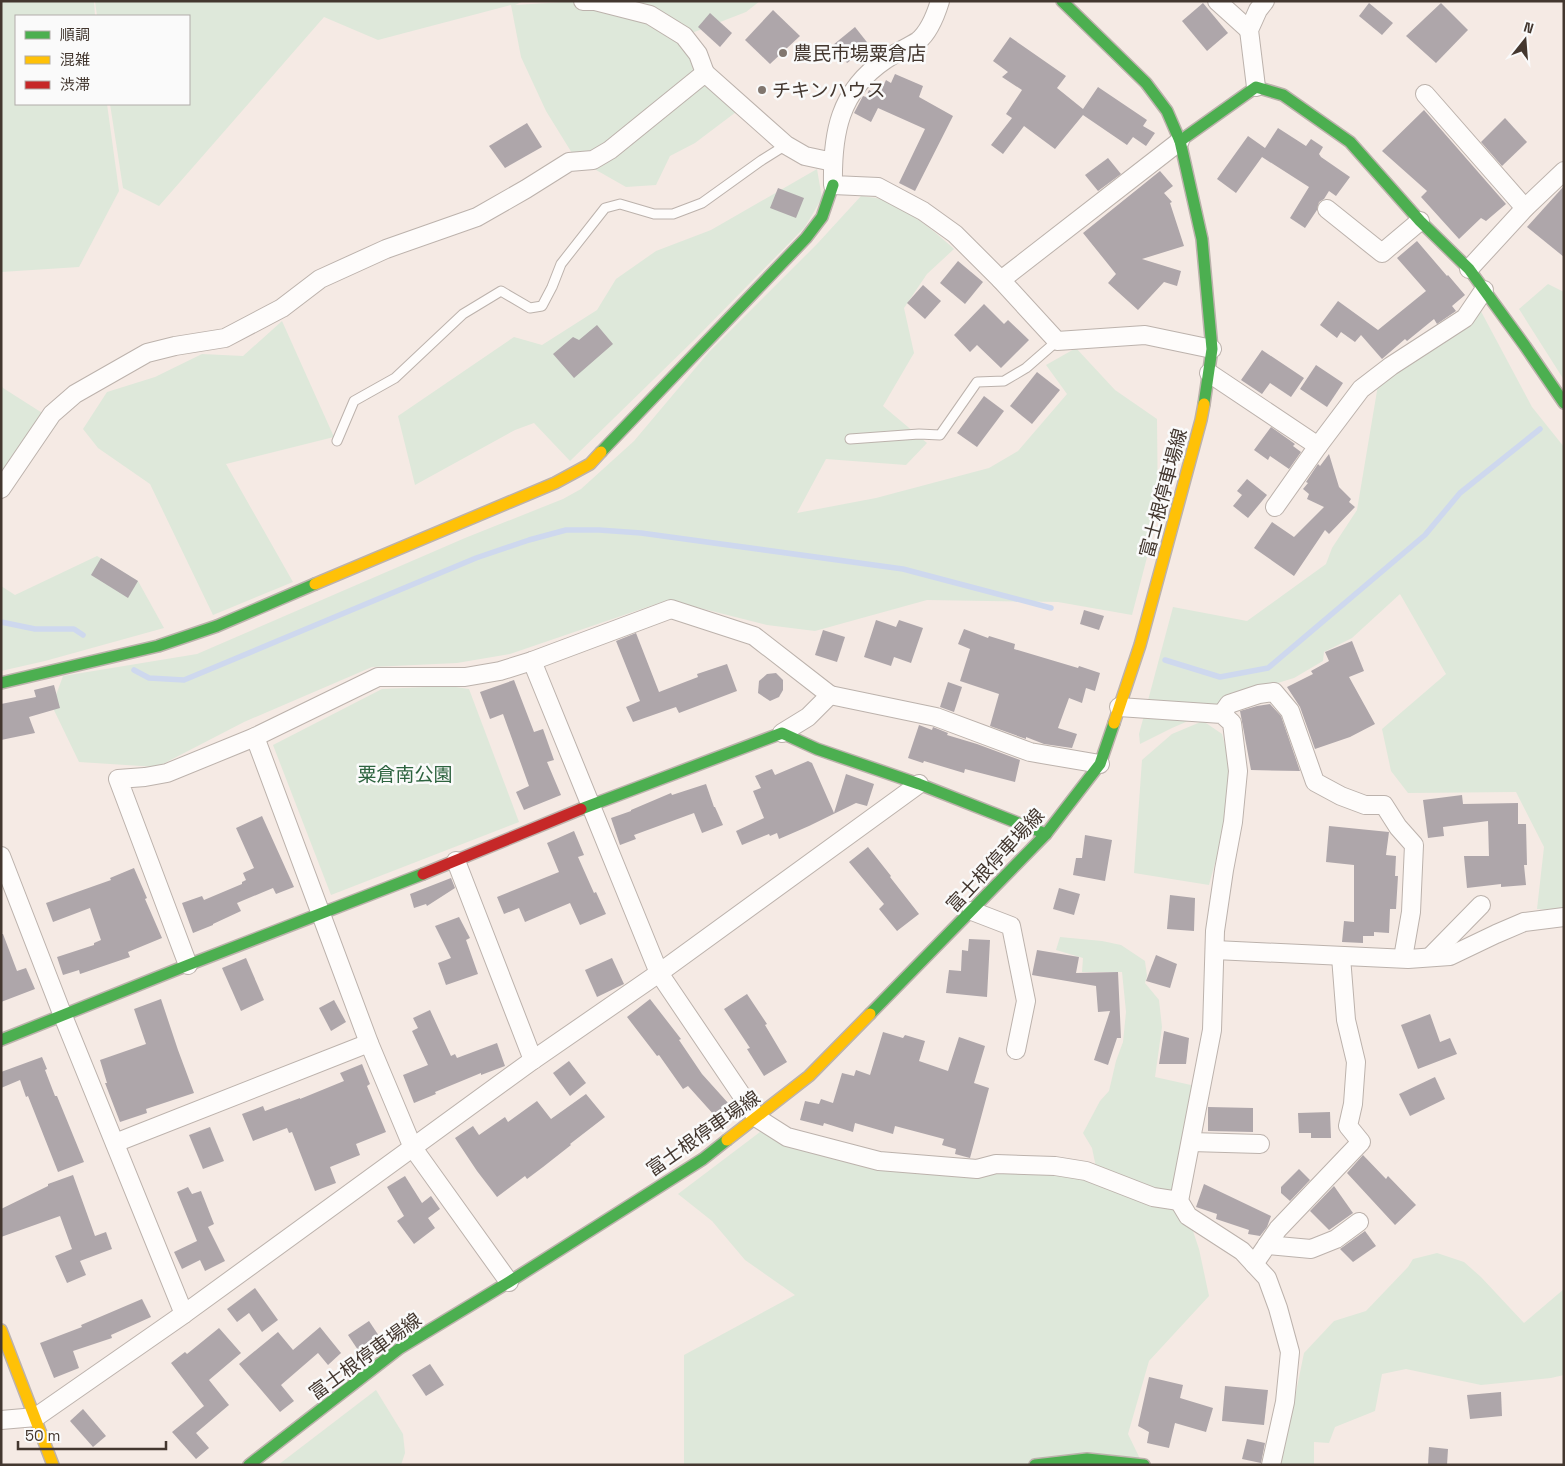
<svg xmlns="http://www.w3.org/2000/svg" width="1565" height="1466" viewBox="0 0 1565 1466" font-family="'Space Grotesk','Noto Sans JP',sans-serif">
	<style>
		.green { fill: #dee8da }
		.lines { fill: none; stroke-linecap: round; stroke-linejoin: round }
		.stream { stroke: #ced8ee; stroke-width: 5.5 }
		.building { fill: #aea6aa }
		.lane-casing { stroke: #bcb2ac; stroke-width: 11 }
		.street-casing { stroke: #bcb2ac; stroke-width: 20 }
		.fast-casing { stroke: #bcb2ac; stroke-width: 14 }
		.slow-casing { stroke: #bcb2ac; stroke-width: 14 }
		.jam-casing { stroke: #bcb2ac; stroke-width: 14 }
		.lane { stroke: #fefcfb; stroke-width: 9 }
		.street { stroke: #fefcfb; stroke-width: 18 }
		.fast { stroke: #4caf50; stroke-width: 11 }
		.slow { stroke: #ffc107; stroke-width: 11 }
		.jam { stroke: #c62828; stroke-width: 11 }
		.poi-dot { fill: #81766e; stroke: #fafafa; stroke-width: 2 }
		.labels { text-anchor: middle; stroke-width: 5; stroke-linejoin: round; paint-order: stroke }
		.poi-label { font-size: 19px; fill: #43372f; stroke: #fafafa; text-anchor: start }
		.street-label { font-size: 19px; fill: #43372f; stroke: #fafafa }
		.park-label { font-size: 19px; fill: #2d633f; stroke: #fafafa }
	</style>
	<rect width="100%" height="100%" fill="#f5eae4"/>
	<g class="green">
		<polygon points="1,1 94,1 95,16 16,16 16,104 107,104 119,191 79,267 1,272"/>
		<polygon points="95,1 524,1 515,5 580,1 760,1 746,12 684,36 740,109 695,143 670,156 656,185 626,187 575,158 546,111 521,57 511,5 378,40 324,17 159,206 123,188 110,104 189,104 189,16 97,16"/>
		<polygon points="817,169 822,198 805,227 695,339 570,461 534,423 515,430 415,485 398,416 514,337 542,345 597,310 616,279 656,251 711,230"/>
		<path d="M861 196C867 197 874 197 880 199 903 205 937 233 954 249L927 274 904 308 914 353 883 406 927 443 906 465 826 459 797 513 876 498 989 468 1018 451 1067 394 1046 365 1076 348 1115 390 1157 419 1158 515 1132 615 1058 602 927 600 815 631 767 625 668 600 510 654 457 663 372 667 244 722 157 767 79 762 52 706 63 676 197 654 465 538 563 499 581 489 634 441 709 352 817 244Z"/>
		<polygon points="1548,284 1564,292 1564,380 1519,309"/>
		<polygon points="1476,302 1532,407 1564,447 1564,911 1537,909 1544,847 1516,792 1408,793 1391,771 1382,729 1446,674 1400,594 1352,638 1324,652 1323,661 1294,678 1271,685 1172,728 1140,744 1139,734 1173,607 1247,621 1326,564 1332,548 1357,510 1379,379"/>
		<polygon points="282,321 334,437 226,464 293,582 213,615 150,484 98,448 83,429 107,392 155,377 202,354 243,356"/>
		<polygon points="1,385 3,388 58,423 1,501"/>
		<polygon points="97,556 138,581 164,628 45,661 1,671 1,586 15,595"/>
		<polygon points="449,686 469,689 519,822 331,895 273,745 382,689"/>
		<polygon points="1203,721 1222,734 1232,770 1226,823 1209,885 1134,873 1142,760 1172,734"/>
		<polygon points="1060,937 1102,941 1121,945 1145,961 1147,976 1145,983 1159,1000 1162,1027 1155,1077 1200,1087 1178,1200 1097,1172 1092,1148 1083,1133 1100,1101 1109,1091 1116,1061 1123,1042 1126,1012 1122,972 1082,972 1083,958 1056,950"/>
		<polygon points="760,1132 865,1165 1055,1166 1175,1202 1188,1216 1199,1249 1209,1296 1149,1361 1128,1434 1143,1465 684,1465 684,1355 795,1295 745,1260 712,1221 678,1194"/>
		<polygon points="1437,1253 1464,1262 1481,1277 1524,1323 1564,1289 1564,1375 1551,1378 1481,1385 1406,1369 1382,1374 1375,1411 1335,1427 1329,1443 1314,1442 1314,1465 1281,1465 1304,1353 1334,1321 1366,1311 1408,1267 1413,1259"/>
		<polygon points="376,1390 403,1434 405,1453 401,1465 278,1465"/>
	</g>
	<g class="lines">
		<g class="stream">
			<polyline points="1,622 35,629 74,629 83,635"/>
			<polyline points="1165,660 1220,677 1268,668 1425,535 1460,493 1540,429"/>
			<polyline points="134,670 149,678 184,680 476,558 529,540 566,530 599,530 641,533 903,569 1051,608"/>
		</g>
	</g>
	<g class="building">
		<polygon points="1203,3 1228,33 1207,51 1182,21"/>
		<polygon points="1369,3 1393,23 1382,35 1359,16"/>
		<polygon points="1441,3 1468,30 1436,63 1406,36"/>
		<polygon points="773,10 800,36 770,64 745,40"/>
		<polygon points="710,13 732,33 720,47 698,27"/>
		<polygon points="855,27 870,46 847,63 833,45"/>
		<polygon points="1010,37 1066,76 1057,88 1083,109 1098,87 1147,120 1143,126 1155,133 1146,146 1133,137 1127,145 1083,115 1055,149 1024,126 1003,154 991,145 1012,118 1006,114 1022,90 1002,77 1008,72 993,61"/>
		<polygon points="895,74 923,86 919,97 953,116 915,191 899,183 925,129 878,108 871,122 854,113 863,96 866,97 869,90 879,95 886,80 891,83"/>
		<polygon points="1424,110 1506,204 1486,221 1481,218 1459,239 1421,197 1427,191 1382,151"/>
		<polygon points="1505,118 1527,142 1502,166 1481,142"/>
		<polygon points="527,123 542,147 505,168 489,146"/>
		<polygon points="1278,128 1306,146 1311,139 1323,147 1319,154 1321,157 1350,177 1336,196 1329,191 1324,199 1319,202 1317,210 1305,228 1290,218 1309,187 1262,157 1236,193 1217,179 1248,136 1265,148"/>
		<polygon points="1108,158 1121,174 1098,191 1085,175"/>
		<polygon points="1160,171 1173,186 1164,193 1172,202 1170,203 1184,246 1142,259 1181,271 1177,286 1164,282 1138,310 1108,283 1116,274 1083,233"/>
		<polygon points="1564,186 1564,257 1527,227"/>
		<polygon points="778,188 804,198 796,218 770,208"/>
		<polygon points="1417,241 1447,276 1448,275 1465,295 1452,306 1456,311 1437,324 1434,319 1407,341 1405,339 1382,359 1361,335 1355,342 1341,332 1337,338 1320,325 1338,301 1378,330 1426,291 1397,258"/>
		<polygon points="958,261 983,282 965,304 940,283"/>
		<polygon points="923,285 941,301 925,319 907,303"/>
		<polygon points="984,304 1004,324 1008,320 1029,340 1001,368 977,345 970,352 954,335"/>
		<polygon points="597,325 613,344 574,378 553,354 573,337 579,340"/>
		<polygon points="1262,350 1304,378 1291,397 1270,383 1262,394 1241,380"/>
		<polygon points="1316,365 1343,383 1327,407 1300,389"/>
		<polygon points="1037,372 1060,390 1032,424 1010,406"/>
		<polygon points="984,396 1004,411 977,447 957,433"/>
		<polygon points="1271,427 1295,444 1293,446 1301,452 1289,469 1270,456 1268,460 1254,450"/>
		<polygon points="1329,454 1339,487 1351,499 1349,502 1355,507 1329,534 1325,530 1294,576 1254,548 1272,522 1294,537 1324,507 1307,499 1309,494 1303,489 1308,483 1306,482 1318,464 1320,466"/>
		<polygon points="1247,479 1267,495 1248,518 1233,506 1242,495 1237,491"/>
		<polygon points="101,558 138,581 128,598 91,575"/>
		<polygon points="1084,610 1104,616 1099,630 1080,624"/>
		<polygon points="876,620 896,627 899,620 923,628 911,663 894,657 891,666 864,657"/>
		<polygon points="964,629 988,638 989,636 1015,644 1014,649 1078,668 1079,666 1100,673 1095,691 1086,688 1082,703 1069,698 1058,728 1077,734 1072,748 1044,744 1026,737 1026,739 990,726 999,694 960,681 970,649 958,644"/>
		<polygon points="823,630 845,637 837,662 815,655"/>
		<polygon points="636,633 659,692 698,677 697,674 727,664 737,691 679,713 676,707 633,722 626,707 640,701 616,641"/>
		<polygon points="1352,641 1364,671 1349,677 1375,724 1350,737 1315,749 1300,707 1287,687 1313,674 1311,671 1329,661 1325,652"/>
		<polygon points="776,673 783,680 783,690 779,697 770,701 758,693 759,681 767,674"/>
		<polygon points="514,680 534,732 543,729 554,760 547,762 561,795 524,810 516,792 529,786 503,714 490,719 480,692"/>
		<polygon points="948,682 962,687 954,712 940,707"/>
		<polygon points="54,685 60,708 29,717 35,733 1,740 1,704 36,697 34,690"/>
		<polygon points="1270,704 1281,716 1300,771 1251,770 1240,711 1257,706"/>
		<polygon points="919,725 932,730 933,727 948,733 947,735 977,744 1020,760 1015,782 965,769 964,773 924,761 923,763 908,758"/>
		<polygon points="808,761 812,763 834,813 846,774 874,784 867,806 856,803 809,826 779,839 777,833 770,836 769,834 742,845 736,831 764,818 753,791 761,788 755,776 772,769 775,775"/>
		<polygon points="706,784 714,807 715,807 723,825 702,833 694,813 634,835 636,839 620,845 611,818 631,811 631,810 671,793 672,795"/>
		<polygon points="1462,795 1463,804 1518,803 1518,824 1526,824 1527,865 1524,865 1526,885 1501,887 1501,884 1467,888 1464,856 1489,856 1488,821 1443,827 1444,836 1428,838 1423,800"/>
		<polygon points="262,816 294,887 276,894 273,888 237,903 241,911 213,924 213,925 193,933 182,903 202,896 204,900 242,884 242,882 246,880 243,873 254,868 236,828"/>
		<polygon points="1329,826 1389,832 1386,855 1396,856 1395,876 1398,876 1396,909 1390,909 1389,933 1374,932 1374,936 1363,936 1363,943 1342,942 1344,921 1354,922 1354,865 1326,862"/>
		<polygon points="574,831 584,855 578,857 594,893 596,892 606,914 580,925 570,903 525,922 519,908 504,914 497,897 559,872 547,843"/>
		<polygon points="1085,835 1112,840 1105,881 1073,875 1076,858 1082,858"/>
		<polygon points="868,847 891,876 890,877 919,914 897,931 879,909 884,904 849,862"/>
		<polygon points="134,868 147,898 145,899 162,938 128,952 130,957 80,974 79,970 63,975 57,957 94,945 94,943 101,940 90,908 53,922 46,903 111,880 110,878"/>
		<polygon points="451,878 455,888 427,906 426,904 414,908 410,894"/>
		<polygon points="1059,888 1080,894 1074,915 1053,909"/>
		<polygon points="1170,895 1195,898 1194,931 1167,929"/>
		<polygon points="459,917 470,938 466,940 478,974 446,985 438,963 451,958 435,926"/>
		<polygon points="1,934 3,934 17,971 26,968 35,989 1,1002"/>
		<polygon points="969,939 990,940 987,997 946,993 949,970 961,971 962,950 968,951"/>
		<polygon points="1037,950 1079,957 1076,973 1118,972 1121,1038 1117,1038 1108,1065 1094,1060 1110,1011 1098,1012 1096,986 1032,975"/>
		<polygon points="1156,955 1177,964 1170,988 1146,981"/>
		<polygon points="246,958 264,1000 241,1011 222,968"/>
		<polygon points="612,958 624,984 597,997 585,970"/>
		<polygon points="747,994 767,1024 765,1025 787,1062 764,1076 747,1049 750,1048 724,1009"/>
		<polygon points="161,999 178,1050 194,1093 146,1109 147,1113 120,1122 105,1083 107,1083 100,1060 146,1044 134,1009"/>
		<polygon points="650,999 681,1039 679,1040 702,1074 729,1104 715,1116 688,1086 683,1089 659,1055 657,1056 627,1017"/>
		<polygon points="334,1000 346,1022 331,1031 319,1008"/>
		<polygon points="430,1010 451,1056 455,1054 457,1058 497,1043 505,1066 481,1075 481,1073 435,1092 436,1094 414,1103 403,1075 428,1065 412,1031 418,1028 413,1018"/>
		<polygon points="1430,1014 1440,1042 1450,1038 1457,1054 1418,1069 1401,1025"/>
		<polygon points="1164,1031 1189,1038 1186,1064 1159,1064"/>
		<polygon points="883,1032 903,1038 905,1035 925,1041 919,1061 948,1071 959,1037 985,1046 974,1083 989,1088 970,1158 955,1154 956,1149 942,1145 944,1139 895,1126 893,1134 855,1123 853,1132 824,1123 823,1126 800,1120 805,1101 819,1104 821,1099 833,1103 842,1073 854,1076 856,1070 870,1075"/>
		<polygon points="42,1057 47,1069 45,1070 55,1096 57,1096 84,1162 58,1172 28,1096 26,1097 20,1080 1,1088 1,1072"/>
		<polygon points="569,1061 586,1083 570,1096 553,1073"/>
		<polygon points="362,1064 370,1084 367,1086 386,1132 356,1144 360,1155 330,1167 336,1183 315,1191 292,1132 289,1133 287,1128 253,1141 242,1114 263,1106 265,1111 300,1098 300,1099 344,1081 340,1073"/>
		<polygon points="1435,1077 1445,1099 1410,1116 1399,1094"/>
		<polygon points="586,1094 605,1117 570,1144 571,1145 543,1167 527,1179 525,1176 497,1197 477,1171 455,1138 473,1126 479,1135 505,1117 508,1122 537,1101 551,1119"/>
		<polygon points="1208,1107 1253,1108 1253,1132 1208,1131"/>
		<polygon points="1330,1112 1331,1138 1311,1138 1311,1133 1299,1133 1298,1113"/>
		<polygon points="210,1127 224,1161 203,1169 189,1135"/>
		<polygon points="1363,1155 1386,1179 1388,1176 1416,1205 1395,1225 1347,1173"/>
		<polygon points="1299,1169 1310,1180 1290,1201 1281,1193 1281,1187"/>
		<polygon points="73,1175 95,1236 106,1232 112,1249 80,1261 86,1275 67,1283 55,1256 72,1249 60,1216 1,1237 1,1209 48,1186 48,1184"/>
		<polygon points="405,1176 422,1203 431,1196 440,1209 428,1218 435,1228 414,1244 397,1221 404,1216 387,1187"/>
		<polygon points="1204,1184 1271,1216 1267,1227 1260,1236 1248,1234 1249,1230 1216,1219 1217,1214 1196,1207"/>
		<polygon points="1334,1186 1353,1213 1329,1230 1310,1211"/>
		<polygon points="188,1187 192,1194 201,1191 214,1224 208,1227 225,1261 205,1271 200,1260 182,1269 174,1252 197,1241 177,1192"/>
		<polygon points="1365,1231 1376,1246 1353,1262 1340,1249"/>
		<polygon points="255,1288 278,1320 262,1332 249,1313 237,1322 227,1309"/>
		<polygon points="142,1299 151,1317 111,1335 112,1338 73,1351 79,1368 54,1378 40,1343 82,1327 81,1325"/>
		<polygon points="369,1321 381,1339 360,1353 348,1335"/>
		<polygon points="320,1327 341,1353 328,1365 318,1353 281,1385 294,1401 280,1412 239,1364 278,1332 293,1350"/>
		<polygon points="219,1328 241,1353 209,1380 229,1405 196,1433 209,1448 196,1459 172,1432 204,1406 171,1363 185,1352 187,1354"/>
		<polygon points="430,1364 444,1385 426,1396 412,1375"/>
		<polygon points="1149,1377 1183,1385 1180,1398 1213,1408 1206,1432 1175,1423 1169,1448 1147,1443 1149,1432 1138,1426"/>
		<polygon points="1225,1386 1268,1390 1264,1425 1222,1421"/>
		<polygon points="1501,1392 1502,1416 1470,1419 1467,1395"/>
		<polygon points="83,1409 106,1436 93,1447 70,1421"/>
		<polygon points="1247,1439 1265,1443 1261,1463 1242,1459"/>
		<polygon points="1429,1447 1448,1449 1447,1465 1428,1465"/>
	</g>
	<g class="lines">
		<defs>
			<g id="lane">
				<polyline points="850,439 919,434 940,435 977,382 1004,381 1026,368 1057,341"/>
				<polyline points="337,441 354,401 395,378 463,314 501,291 530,308 542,306 552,287 561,264 605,208 620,204 654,214 673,214 702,203 762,160 786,145"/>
			</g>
			<g id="street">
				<polyline points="583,1 595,1 650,15 684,36 698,54 705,73"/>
				<path d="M940 1C936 14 929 32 918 41 907 48 895 53 885 60 839 91 832 134 833 185L878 187 923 211 955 234 1001 280 1057 341 1145 335 1212 349"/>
				<polyline points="1217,1 1249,30"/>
				<polyline points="1256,87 1249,30 1258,10 1265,1"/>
				<polyline points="1425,94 1525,208"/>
				<polyline points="1327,209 1382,253 1420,221"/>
				<polyline points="1469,269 1525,208 1564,171"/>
				<polyline points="1001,280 1180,141"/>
				<polyline points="1209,373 1318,446 1275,507"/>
				<polyline points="1318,446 1361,389 1391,366 1465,318 1484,290"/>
				<polyline points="1,489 52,414 75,394 147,353 175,346 225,338 282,308 320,279 386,249 477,217 526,189 569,162 593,160 610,150 705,73 786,145 805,156 833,162"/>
				<polyline points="532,661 659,973 757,1118 787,1137 879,1161 977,1169 996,1164 1055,1166 1086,1171 1153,1197 1179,1201"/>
				<polyline points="830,695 936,717 1030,752 1100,764"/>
				<polyline points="1119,707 1222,714 1232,723 1238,771 1233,822 1224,870 1215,931 1212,1030 1179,1201 1188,1216 1242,1251 1267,1278 1278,1308 1290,1352 1285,1402 1271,1465"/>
				<polyline points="1222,714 1229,704 1259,694 1274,692 1290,711 1315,782 1341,796 1365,805 1384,805 1398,827 1414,845 1411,912 1403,958"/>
				<polyline points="255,737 369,1043 413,1148 509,1282"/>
				<polyline points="1,856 63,1016 184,1314 533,1060 659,973 919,784"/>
				<polyline points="456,861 533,1060"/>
				<polyline points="972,911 1011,926 1026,1001 1016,1050"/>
				<polyline points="1215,950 1408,959 1450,956 1496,934 1524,922 1564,917"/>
				<polyline points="1430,957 1481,905"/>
				<polyline points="188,965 118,779 145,777 167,773 255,737 378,677 465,677 500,671 532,661 671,609 754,636 830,695 808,717 782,733"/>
				<polyline points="1191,1142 1260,1144"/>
				<polyline points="115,1143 369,1043"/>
				<polyline points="1267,1245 1311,1249 1336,1239 1359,1222"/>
				<polyline points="1254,1264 1278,1229 1361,1142 1348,1126 1353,1104 1356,1062 1346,1020 1341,957"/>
				<polyline points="1,1420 36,1417 184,1314"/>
			</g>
			<g id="fast">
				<polyline points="1062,1 1146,83 1167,111 1180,141 1202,239 1212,349 1204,404"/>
				<polyline points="1180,141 1256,87 1283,95 1350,142 1420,221 1469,269 1525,346 1564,403"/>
				<polyline points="601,452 806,238 822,217 833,185"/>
				<polyline points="1,683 158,646 217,626 315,584"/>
				<polyline points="581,809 782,733 817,749 919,784 1046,834"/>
				<polyline points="870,1014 1046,834 1100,764 1114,723"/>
				<polyline points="1,1040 188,965 423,874"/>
				<polyline points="249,1465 400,1348 509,1282 703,1159 727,1140"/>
				<polyline points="1035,1465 1087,1459 1144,1465"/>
			</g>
			<g id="slow">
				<polyline points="315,584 555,483 590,464 601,452"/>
				<polyline points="1114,723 1140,645 1201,420 1204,404"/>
				<polyline points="727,1140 809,1076 870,1014"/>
				<polyline points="1,1330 53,1465"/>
			</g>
			<polyline id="jam" points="423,874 581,809"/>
		</defs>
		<use href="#lane" class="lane-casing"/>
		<use href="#street" class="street-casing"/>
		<use href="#fast" class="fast-casing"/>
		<use href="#slow" class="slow-casing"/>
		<use href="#jam" class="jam-casing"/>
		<use href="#lane" class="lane"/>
		<use href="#street" class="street"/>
		<use href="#fast" class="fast"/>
		<use href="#slow" class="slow"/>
		<use href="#jam" class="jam"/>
	</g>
	<g class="poi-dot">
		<circle cx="783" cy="53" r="5"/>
		<circle cx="762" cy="90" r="5"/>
	</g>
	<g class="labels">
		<g class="poi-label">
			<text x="793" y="60">農民市場粟倉店</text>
			<text x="772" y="97">チキンハウス</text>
		</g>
		<g class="street-label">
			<text transform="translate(1163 493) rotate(-75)" y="7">富士根停車場線</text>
			<text transform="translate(995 860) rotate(-47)" y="7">富士根停車場線</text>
			<text transform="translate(703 1133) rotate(-35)" y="7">富士根停車場線</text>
			<text transform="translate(365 1356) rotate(-36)" y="7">富士根停車場線</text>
		</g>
		<g class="park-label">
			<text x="405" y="781">粟倉南公園</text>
		</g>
	</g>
	<rect width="1565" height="1466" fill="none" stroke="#43372f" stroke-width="5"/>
	<rect x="15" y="15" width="175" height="90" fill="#fafafa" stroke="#b1aca9"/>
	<rect x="25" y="31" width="25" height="8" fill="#4caf50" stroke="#b1aca9"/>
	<text x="60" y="40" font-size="15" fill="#43372f">順調</text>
	<rect x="25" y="56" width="25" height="8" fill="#ffc107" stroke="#b1aca9"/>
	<text x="60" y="65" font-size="15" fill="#43372f">混雑</text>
	<rect x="25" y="81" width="25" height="8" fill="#c62828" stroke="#b1aca9"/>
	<text x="60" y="90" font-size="15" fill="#43372f">渋滞</text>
	<g transform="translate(1525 40) rotate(17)" stroke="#fafafa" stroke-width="4" paint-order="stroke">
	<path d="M0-4L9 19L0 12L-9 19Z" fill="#43372f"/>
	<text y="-8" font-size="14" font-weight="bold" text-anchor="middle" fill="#43372f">N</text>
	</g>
	<path d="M18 1441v8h148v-8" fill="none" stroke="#43372f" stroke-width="2.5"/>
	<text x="25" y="1441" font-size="15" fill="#43372f" stroke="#fafafa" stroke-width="4" paint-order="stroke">50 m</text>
</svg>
